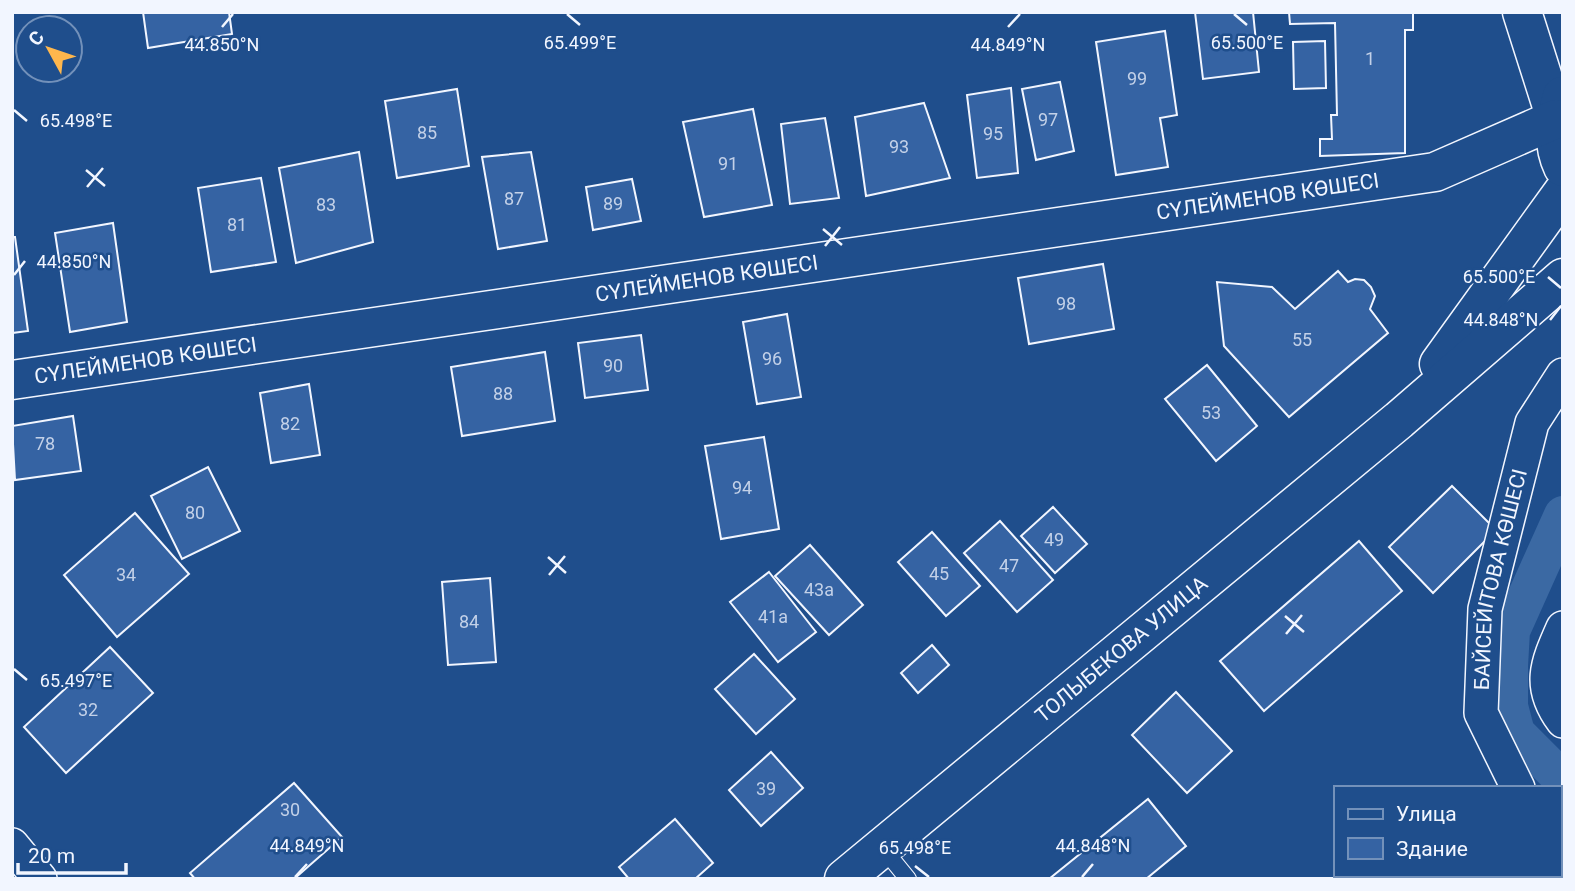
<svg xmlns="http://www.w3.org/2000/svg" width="1575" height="891" viewBox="0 0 1575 891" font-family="Roboto,sans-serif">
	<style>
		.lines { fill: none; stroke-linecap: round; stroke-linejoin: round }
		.canal { stroke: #3b69a3; stroke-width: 38 }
		.building { fill: #3563a3; stroke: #f2f6ff; stroke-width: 2 }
		.service-casing { stroke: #f2f6ff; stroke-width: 18 }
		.minor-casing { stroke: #f2f6ff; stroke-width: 36 }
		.tertiary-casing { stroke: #f2f6ff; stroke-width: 41 }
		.secondary-casing { stroke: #f2f6ff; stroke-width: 41 }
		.service { stroke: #1f4e8c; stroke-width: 16 }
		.minor { stroke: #1f4e8c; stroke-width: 33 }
		.tertiary { stroke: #1f4e8c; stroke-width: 38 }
		.secondary { stroke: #1f4e8c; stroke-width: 38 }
		.ticks { fill: none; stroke: #f2f6ff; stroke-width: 2.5 }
		.labels { text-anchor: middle; stroke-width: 5; stroke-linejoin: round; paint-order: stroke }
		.number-label { font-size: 18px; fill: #c3d1e8 }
		.street-label { font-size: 21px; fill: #f2f6ff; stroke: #1f4e8c }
		.ticks-label { font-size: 18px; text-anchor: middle; fill: #f2f6ff; stroke: #1f4e8c; stroke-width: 5; stroke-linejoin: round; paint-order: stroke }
	</style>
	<rect width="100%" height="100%" fill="#1f4e8c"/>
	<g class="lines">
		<polyline class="canal" points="1563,515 1511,631 1509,666 1509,706 1516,733 1563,780"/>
	</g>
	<g class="building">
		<polygon points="143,12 229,12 232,34 148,48"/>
		<polygon points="1195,12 1253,12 1259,72 1203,79"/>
		<polygon points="1289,12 1413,12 1413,30 1405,30 1405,153 1320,156 1320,139 1332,139 1331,115 1337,115 1335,23 1290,24"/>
		<polygon points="1165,31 1177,115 1160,118 1168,167 1116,175 1096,42"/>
		<polygon points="1325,41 1326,88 1294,89 1293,42"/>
		<polygon points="1060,82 1074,151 1036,160 1022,89"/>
		<polygon points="1011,88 1018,173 977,178 967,95"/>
		<polygon points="457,89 469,166 397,178 385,101"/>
		<polygon points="924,103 950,178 866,196 855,117"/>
		<polygon points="753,109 772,205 704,217 683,122"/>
		<polygon points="825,118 839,198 790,204 781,124"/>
		<polygon points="359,152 373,242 296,263 279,168"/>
		<polygon points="531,152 547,241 498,249 482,157"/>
		<polygon points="261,178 276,262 211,272 198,188"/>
		<polygon points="632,179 641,221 593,230 586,187"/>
		<polygon points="113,223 127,322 70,332 55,233"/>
		<polygon points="12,237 15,237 28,331 12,333"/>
		<polygon points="1103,264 1114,329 1029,344 1018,278"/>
		<polygon points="1338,271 1348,282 1355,279 1364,280 1371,287 1375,296 1370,309 1388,333 1289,417 1224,346 1217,282 1272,287 1295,309"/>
		<polygon points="787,314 801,397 757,404 743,322"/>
		<polygon points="641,335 648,390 585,398 578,343"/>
		<polygon points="545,352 555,421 462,436 451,367"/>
		<polygon points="1207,365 1257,426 1216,461 1165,399"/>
		<polygon points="309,384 320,455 271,463 260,393"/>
		<polygon points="73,416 81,471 15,480 12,426"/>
		<polygon points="764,437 779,529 721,539 705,446"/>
		<polygon points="208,467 240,531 182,559 151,496"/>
		<polygon points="1452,486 1496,530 1433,593 1389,547"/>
		<polygon points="1053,507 1087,544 1055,573 1021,536"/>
		<polygon points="135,513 189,574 117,637 64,575"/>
		<polygon points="1000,521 1053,580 1017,612 964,553"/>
		<polygon points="932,532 980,586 946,616 898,562"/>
		<polygon points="1359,541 1402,591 1264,711 1220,661"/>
		<polygon points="810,545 863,605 829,635 775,576"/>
		<polygon points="769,572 816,632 778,662 730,602"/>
		<polygon points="490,578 496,662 448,665 442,582"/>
		<polygon points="932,645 949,665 918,693 901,673"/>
		<polygon points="110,647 153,693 66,773 24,727"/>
		<polygon points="754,654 795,699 756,734 715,689"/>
		<polygon points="1176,692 1232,751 1187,793 1132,735"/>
		<polygon points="771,752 803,788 761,826 729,790"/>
		<polygon points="294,783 342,837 294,879 195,879 190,873"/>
		<polygon points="1148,799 1186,846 1146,879 1049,879"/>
		<polygon points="675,819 713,863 695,879 629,879 619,867"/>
	</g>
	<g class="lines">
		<defs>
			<polyline id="service" points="882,847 908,879"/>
			<g id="minor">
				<path d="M1563 628C1547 664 1537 686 1563 721"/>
				<path id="s1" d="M1518 788 1481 713 1485 609 1532 423 1563 375"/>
				<polyline points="1559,834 1563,838"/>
				<polyline points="12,845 40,879"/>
			</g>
			<g id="tertiary">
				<polyline points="1522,12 1556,119"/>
				<polyline points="1439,364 1563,192"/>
				<path id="s2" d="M844 879 1399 420 1563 278"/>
			</g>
			<g id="secondary">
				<path d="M1562 96C1555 120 1552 144 1563 167"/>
				<path id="s3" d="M12 380 1435 172 1556 119"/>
			</g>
		</defs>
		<use href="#service" class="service-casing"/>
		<use href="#minor" class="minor-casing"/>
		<use href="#tertiary" class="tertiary-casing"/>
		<use href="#secondary" class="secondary-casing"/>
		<use href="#service" class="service"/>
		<use href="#minor" class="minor"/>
		<use href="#tertiary" class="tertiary"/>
		<use href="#secondary" class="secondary"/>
	</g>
	<path class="ticks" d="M567 14 580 25M1234 14 1247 25M222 27 233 14M1008 27 1020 14M14 110 27 121M86 170 105 186M87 187 103 168M823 229 842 245M825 246 840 227M14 275 25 261M1548 277 1561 288M1550 320 1561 306M548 557 566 573M549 575 565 556M1285 616 1304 632M1286 634 1302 615M14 669 27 680M915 866 929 877M295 877 307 864M1082 877 1093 864"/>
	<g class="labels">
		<g class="number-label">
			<text x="1370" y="65">1</text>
			<text x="1137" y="85">99</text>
			<text x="1048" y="126">97</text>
			<text x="427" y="139">85</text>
			<text x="993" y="140">95</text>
			<text x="899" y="153">93</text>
			<text x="728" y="170">91</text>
			<text x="514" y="205">87</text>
			<text x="613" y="210">89</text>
			<text x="326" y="211">83</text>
			<text x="237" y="231">81</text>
			<text x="1066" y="310">98</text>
			<text x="1302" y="346">55</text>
			<text x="772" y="365">96</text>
			<text x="613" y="372">90</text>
			<text x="503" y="400">88</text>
			<text x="1211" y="419">53</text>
			<text x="290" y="430">82</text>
			<text x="45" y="450">78</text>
			<text x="742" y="494">94</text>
			<text x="195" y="519">80</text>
			<text x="1054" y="546">49</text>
			<text x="1009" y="572">47</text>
			<text x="939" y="580">45</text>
			<text x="126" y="581">34</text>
			<text x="819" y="596">43а</text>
			<text x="773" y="623">41а</text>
			<text x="469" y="628">84</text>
			<text x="88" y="716">32</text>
			<text x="766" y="795">39</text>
			<text x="290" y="816">30</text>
		</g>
		<g class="street-label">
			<text dy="7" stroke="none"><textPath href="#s3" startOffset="1269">СҮЛЕЙМЕНОВ КӨШЕСІ</textPath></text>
			<text dy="7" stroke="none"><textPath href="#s3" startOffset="702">СҮЛЕЙМЕНОВ КӨШЕСІ</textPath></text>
			<text dy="7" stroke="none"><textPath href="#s3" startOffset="135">СҮЛЕЙМЕНОВ КӨШЕСІ</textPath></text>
			<text dy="7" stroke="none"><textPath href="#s1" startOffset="219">БАЙСЕЙІТОВА КӨШЕСІ</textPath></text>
			<text dy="7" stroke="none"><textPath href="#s2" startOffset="360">ТОЛЫБЕКОВА УЛИЦА</textPath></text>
		</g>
	</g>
	<g class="ticks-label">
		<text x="580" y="49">65.499°E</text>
		<text x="1247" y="49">65.500°E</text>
		<text x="222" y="51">44.850°N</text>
		<text x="1008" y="51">44.849°N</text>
		<text x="76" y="127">65.498°E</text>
		<text x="74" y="268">44.850°N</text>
		<text x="1499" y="283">65.500°E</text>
		<text x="1501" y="326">44.848°N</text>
		<text x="76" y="687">65.497°E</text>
		<text x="307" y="852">44.849°N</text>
		<text x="1093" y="852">44.848°N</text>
		<text x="915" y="854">65.498°E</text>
	</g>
	<rect width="1575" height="891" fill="none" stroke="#f2f6ff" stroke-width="28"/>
	<rect x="1334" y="786" width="228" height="91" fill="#1f4e8c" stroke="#7391ba" stroke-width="2"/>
	<rect x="1348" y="809" width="35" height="10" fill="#1f4e8c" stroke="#7391ba" stroke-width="2"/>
	<text x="1396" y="821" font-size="21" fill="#f2f6ff">Улица</text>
	<rect x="1348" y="838" width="35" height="21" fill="#3563a3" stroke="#7391ba" stroke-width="2"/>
	<text x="1396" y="856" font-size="21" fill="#f2f6ff">Здание</text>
	<g transform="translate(49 49) rotate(310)"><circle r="33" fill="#1f4e8c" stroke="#7391ba" stroke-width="2"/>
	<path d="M0-5L12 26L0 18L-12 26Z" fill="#ffb74d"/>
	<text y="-10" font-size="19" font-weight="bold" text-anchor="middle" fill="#f2f6ff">С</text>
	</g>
	<path d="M18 863v10h108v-10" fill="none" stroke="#f2f6ff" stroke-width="3.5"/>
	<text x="28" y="863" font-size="21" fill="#f2f6ff" stroke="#1f4e8c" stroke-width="5" paint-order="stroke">20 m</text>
</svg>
